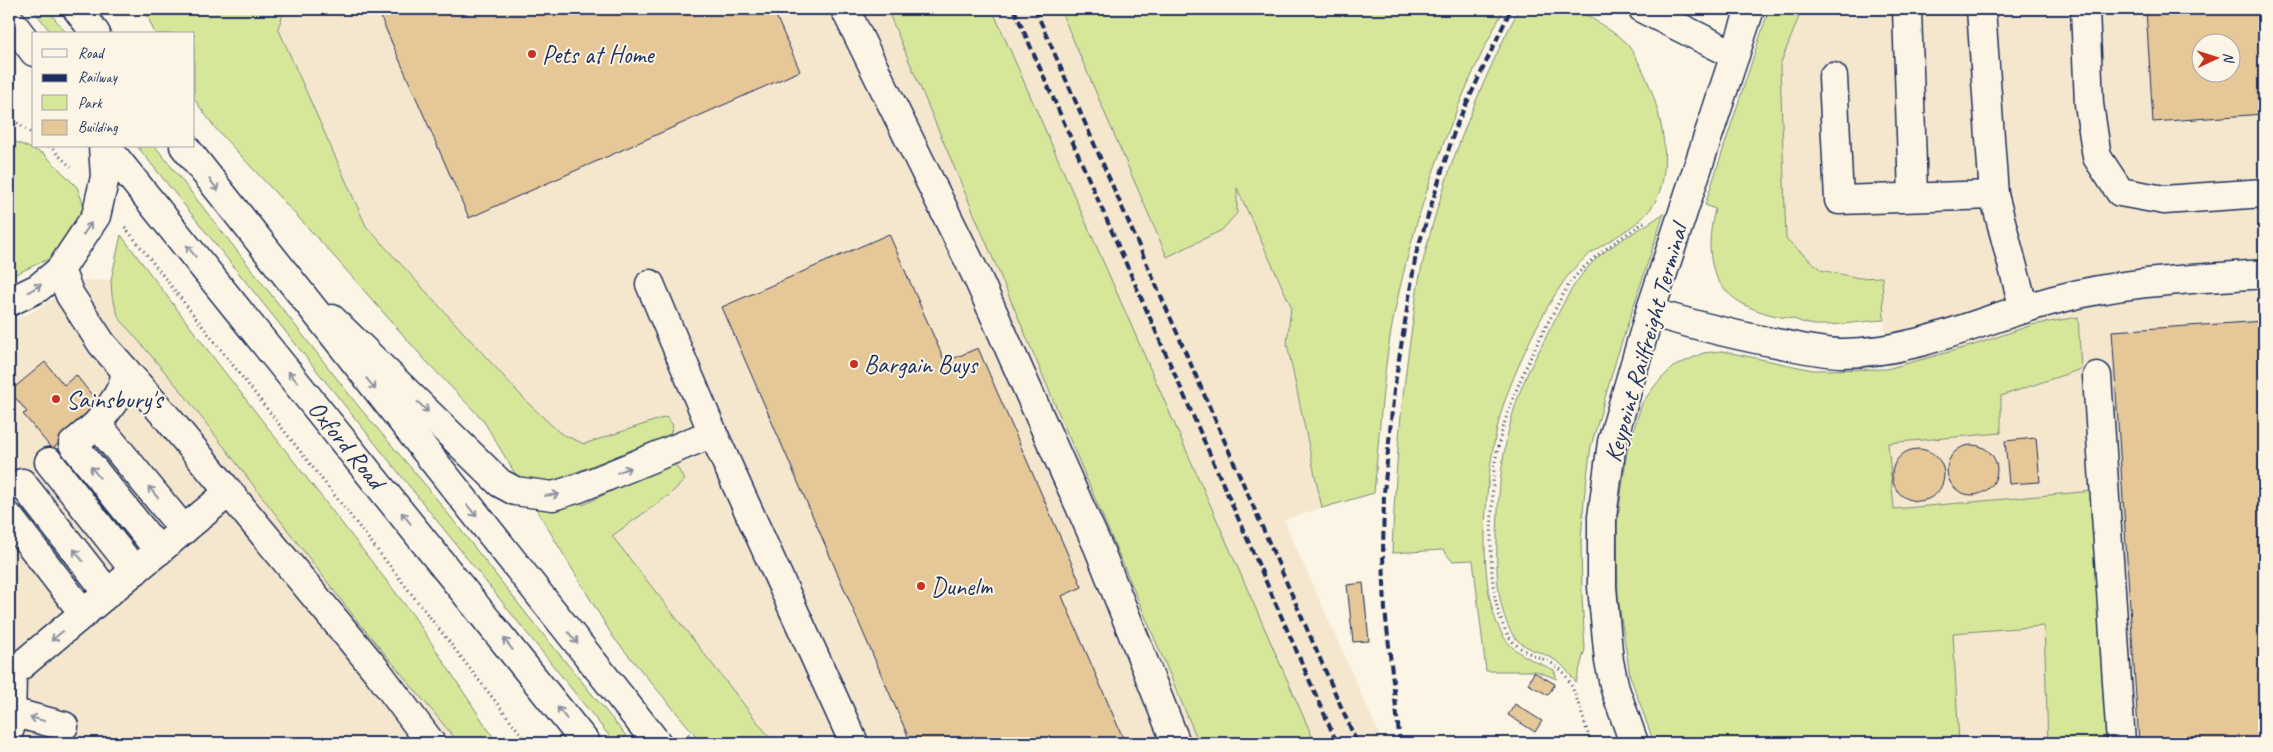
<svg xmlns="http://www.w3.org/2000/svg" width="2273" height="752" viewBox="0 0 2273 752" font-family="Caveat,sans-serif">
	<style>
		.built { fill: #f5e7ce; fill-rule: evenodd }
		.green { fill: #d7e79a; stroke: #798b7c }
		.building { fill: #e5c798; stroke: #1b2f5e; fill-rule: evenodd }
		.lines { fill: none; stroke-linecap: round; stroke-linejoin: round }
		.minor-casing { stroke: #1b2f5e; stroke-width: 31 }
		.highway-casing { stroke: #1b2f5e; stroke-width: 31 }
		.path { stroke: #1b2f5e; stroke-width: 3; stroke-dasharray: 1 4; stroke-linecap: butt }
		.minor { stroke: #fcf5e5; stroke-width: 28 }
		.highway { stroke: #fcf5e5; stroke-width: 28 }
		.rail { stroke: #1b2f5e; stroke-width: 4; stroke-dasharray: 8 4; stroke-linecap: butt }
		.oneway { stroke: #8c92a2 }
		.poi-dot { fill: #c8321e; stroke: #fcf5e5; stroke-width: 2 }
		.labels { text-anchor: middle; stroke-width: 4; stroke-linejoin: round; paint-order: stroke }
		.poi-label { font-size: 25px; fill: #1b2f5e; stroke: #fcf5e5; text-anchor: start }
		.street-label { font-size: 25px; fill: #1b2f5e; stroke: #fcf5e5 }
	</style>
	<rect width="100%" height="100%" fill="#fcf5e5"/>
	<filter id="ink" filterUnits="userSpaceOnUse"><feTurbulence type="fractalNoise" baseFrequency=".02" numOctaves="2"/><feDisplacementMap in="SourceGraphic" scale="10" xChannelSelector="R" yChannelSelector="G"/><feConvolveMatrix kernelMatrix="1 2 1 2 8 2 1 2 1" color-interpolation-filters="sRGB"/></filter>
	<g filter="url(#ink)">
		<g class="built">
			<polygon points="285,9 887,9 1199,743 774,743 612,536 582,506 561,478 529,404 366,226 278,28"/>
			<polygon points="893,9 1060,9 1095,90 1237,187 1291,306 1287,344 1322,508 1284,520 1383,743 1221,743"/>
			<path d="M1802 9H2264V743H1882L1887 369 1882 277 1859 278 1821 270 1786 240 1780 65ZM2200 42H2230V72H2200Z"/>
			<polygon points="83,280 111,280 112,296 119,318 182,392 459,743 9,743 9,322 32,312"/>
		</g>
		<g class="green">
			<polygon points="33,9 47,9 67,34 52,34"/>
			<polygon points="163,9 285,9 278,28 366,226 529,404 560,433 584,444 666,417 673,425 670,435 561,478 583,505 673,461 685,480 669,495 612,536 774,743 702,743 613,637 483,420 426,361 324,245 216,129 194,99 194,34 155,34 146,12"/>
			<polygon points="887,9 992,9 1315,743 1199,743"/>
			<path d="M1060 9H1504C1451 110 1412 218 1391 331 1382 384 1379 439 1374 493L1322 508 1287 344 1291 306 1237 188V213L1222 230 1167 257Z"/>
			<path d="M1519 9C1532 9 1563 6 1574 9 1584 12 1620 36 1627 44 1654 79 1678 158 1656 200 1644 224 1615 236 1594 251 1582 259 1570 272 1562 284 1539 317 1516 368 1503 406 1486 459 1470 602 1510 645 1522 657 1539 663 1554 670L1557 679 1536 671H1486L1473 560 1452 561 1443 550 1392 553C1395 480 1400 407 1411 334 1414 315 1416 294 1420 275 1439 187 1477 89 1519 9Z"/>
			<path d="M1769 9H1802L1780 65 1786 239 1821 270 1859 278 1882 277 1884 320C1862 321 1838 326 1815 325 1808 325 1800 321 1793 319 1725 309 1698 278 1715 209L1705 205Z"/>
			<polygon points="11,140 44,154 77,187 86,211 57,255 9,277 9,142"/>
			<polygon points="137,146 155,146 359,407 428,488 528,616 632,743 615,743"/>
			<path d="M1664 213 1616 360 1591 446 1584 499 1581 540 1582 597 1585 649 1576 682C1569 674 1564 665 1555 660 1541 651 1520 649 1511 632 1497 605 1496 570 1497 540 1498 486 1503 434 1523 384 1530 366 1540 350 1548 333 1560 310 1572 284 1590 265 1609 244 1641 230 1664 213Z"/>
			<polygon points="121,235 213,357 413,615 497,743 459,743 355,618 182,392 119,318 112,296 111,280"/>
			<polygon points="2078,317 2081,369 2001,396 2001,433 1888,443 1894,509 2093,491 2110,743 2048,743 2044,626 1953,633 1959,743 1654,743 1630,676 1618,598 1617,524 1627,452 1642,403 1657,383 1673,367 1703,353 1722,351 1813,370 1887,369 1971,346 2032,325"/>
		</g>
		<g class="building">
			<polygon points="377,9 773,9 800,71 469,218"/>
			<path d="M2146 9H2264V114L2153 122ZM2200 42H2230V72H2200Z"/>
			<polygon points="889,234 945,362 978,348 1082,587 1062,596 1123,738 1111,743 911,743 722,307"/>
			<polygon points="2264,321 2264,743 2139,743 2112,331"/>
			<polygon points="45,362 64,385 76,375 102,408 52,449 23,414 27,412 10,391"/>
			<polygon points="2036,438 2040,482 2009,484 2005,441"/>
			<circle cx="1972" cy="470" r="25"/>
			<circle cx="1918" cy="475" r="26"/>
			<polygon points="1363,583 1369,641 1353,642 1347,585"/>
			<polygon points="1534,672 1555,684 1548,695 1528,684"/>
			<polygon points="1515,704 1542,721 1535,732 1508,715"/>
		</g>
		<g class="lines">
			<defs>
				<g id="minor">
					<polyline points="845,9 979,281 1099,549 1176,743"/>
					<polyline points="1643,9 1735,55"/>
					<polyline points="1907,9 1913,196"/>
					<polyline points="1981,9 1994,195 2024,309"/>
					<polyline points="2085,9 2089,104 2097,157 2120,192 2164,200 2264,193"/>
					<polyline points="1833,77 1839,200 1994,195"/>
					<polyline points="60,270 70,295 102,344 170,421 377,671 431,743"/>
					<polyline points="650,284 713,433 854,743"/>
					<polyline points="9,302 38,288 60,270 96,216 105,177 103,146"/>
					<path d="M1650 312C1694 325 1737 336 1782 344 1801 348 1823 353 1842 353 1919 353 1985 317 2058 299 2125 281 2195 279 2264 274"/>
					<polyline points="332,319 500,483 515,491 553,496 579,488 713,433"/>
					<path d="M125 370C126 390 108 409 97 424L184 530"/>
					<polyline points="2097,376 2121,743"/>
					<polyline points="97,424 73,444 159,551"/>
					<polyline points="49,462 135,571"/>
					<polyline points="22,483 108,593"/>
					<polyline points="9,517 84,614"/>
					<polyline points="9,667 12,673 11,725 9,731"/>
					<polyline points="12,673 229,492"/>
					<polyline points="11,712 64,726"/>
					<polyline points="1634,743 1615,689 1609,661 1602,587 1602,517 1612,442 1650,312 1750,9"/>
				</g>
				<g id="highway">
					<polyline points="77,9 96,34"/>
					<polyline points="9,19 34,52"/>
					<polyline points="106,146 586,743"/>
					<polyline points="184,146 657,743"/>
				</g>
			</defs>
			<use href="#minor" class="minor-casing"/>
			<use href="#highway" class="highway-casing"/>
			<g class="path">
				<polyline points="9,117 34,135"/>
				<polyline points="49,146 71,167"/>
				<polyline points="125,227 528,743"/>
				<polyline points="688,734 696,743"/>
				<path d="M1591 743C1585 726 1574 681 1561 670 1545 655 1520 656 1508 635 1492 607 1491 570 1491 538 1492 516 1492 493 1494 470 1501 410 1539 337 1569 284 1590 257 1618 240 1646 221"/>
			</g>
			<use href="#minor" class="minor"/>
			<use href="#highway" class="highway"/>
			<g class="rail">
				<polyline points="1014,9 1337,743"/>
				<polyline points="1035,9 1357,743"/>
				<polyline points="1400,743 1385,610 1383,555 1384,493 1394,390 1416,254 1456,126 1511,9"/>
			</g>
		</g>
		<defs><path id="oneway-shaft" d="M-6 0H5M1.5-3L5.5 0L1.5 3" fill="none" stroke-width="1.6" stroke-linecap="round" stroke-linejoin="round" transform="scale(1.25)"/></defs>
		<g class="oneway">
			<use href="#oneway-shaft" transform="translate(214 185) rotate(52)"/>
			<use href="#oneway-shaft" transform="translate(87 229) rotate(-56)"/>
			<use href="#oneway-shaft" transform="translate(191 251) rotate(-129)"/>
			<use href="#oneway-shaft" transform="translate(35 288) rotate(-31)"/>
			<use href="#oneway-shaft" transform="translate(293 377) rotate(-129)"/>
			<use href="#oneway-shaft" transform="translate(371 384) rotate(51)"/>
			<use href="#oneway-shaft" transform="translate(423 407) rotate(44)"/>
			<use href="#oneway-shaft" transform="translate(624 470) rotate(-22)"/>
			<use href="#oneway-shaft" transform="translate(95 472) rotate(-129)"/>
			<use href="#oneway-shaft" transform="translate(153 492) rotate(-130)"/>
			<use href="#oneway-shaft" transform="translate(552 495) rotate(-5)"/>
			<use href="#oneway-shaft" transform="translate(472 511) rotate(51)"/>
			<use href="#oneway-shaft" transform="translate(406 518) rotate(-129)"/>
			<use href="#oneway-shaft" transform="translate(78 555) rotate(-128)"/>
			<use href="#oneway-shaft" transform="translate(57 636) rotate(140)"/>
			<use href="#oneway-shaft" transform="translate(573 638) rotate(51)"/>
			<use href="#oneway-shaft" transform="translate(508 644) rotate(-128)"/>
			<use href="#oneway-shaft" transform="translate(562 713) rotate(-128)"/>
			<use href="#oneway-shaft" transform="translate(37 719) rotate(-165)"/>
		</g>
	</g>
	<g class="poi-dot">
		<circle cx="532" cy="54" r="5"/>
		<circle cx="854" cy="364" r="5"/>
		<circle cx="56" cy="399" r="5"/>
		<circle cx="921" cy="586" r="5"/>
	</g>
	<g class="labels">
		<g class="poi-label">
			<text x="542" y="63">Pets at Home</text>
			<text x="864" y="373">Bargain Buys</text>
			<text x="66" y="408">Sainsbury's</text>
			<text x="931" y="595">Dunelm</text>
		</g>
		<g class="street-label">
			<text transform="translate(1645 343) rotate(-74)" y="9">Keypoint Railfreight Terminal</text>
			<text transform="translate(347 444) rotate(51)" y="9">Oxford Road</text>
		</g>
	</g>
	<rect width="2273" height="752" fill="none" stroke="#fcf5e5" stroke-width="30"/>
	<rect x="15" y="15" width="2243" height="722" fill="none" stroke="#1b2f5e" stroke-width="2" filter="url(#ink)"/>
	<rect x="32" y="32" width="162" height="115" fill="#fcf5e5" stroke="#a2a6af"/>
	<rect x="42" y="49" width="25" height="8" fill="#fcf5e5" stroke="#a2a6af"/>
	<text x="78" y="58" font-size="15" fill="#1b2f5e">Road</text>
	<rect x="42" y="74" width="25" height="8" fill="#1b2f5e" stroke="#a2a6af"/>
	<text x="78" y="82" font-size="15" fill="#1b2f5e">Railway</text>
	<rect x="42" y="95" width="25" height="15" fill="#d7e79a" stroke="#a2a6af"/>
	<text x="78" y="108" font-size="15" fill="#1b2f5e">Park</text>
	<rect x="42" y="120" width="25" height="15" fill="#e5c798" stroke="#a2a6af"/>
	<text x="78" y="132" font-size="15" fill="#1b2f5e">Building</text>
	<g transform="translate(2216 58) rotate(86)"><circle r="24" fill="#fcf5e5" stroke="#a2a6af"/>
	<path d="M0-4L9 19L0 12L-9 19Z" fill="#c8321e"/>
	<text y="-8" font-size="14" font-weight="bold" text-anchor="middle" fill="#1b2f5e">N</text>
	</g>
</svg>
